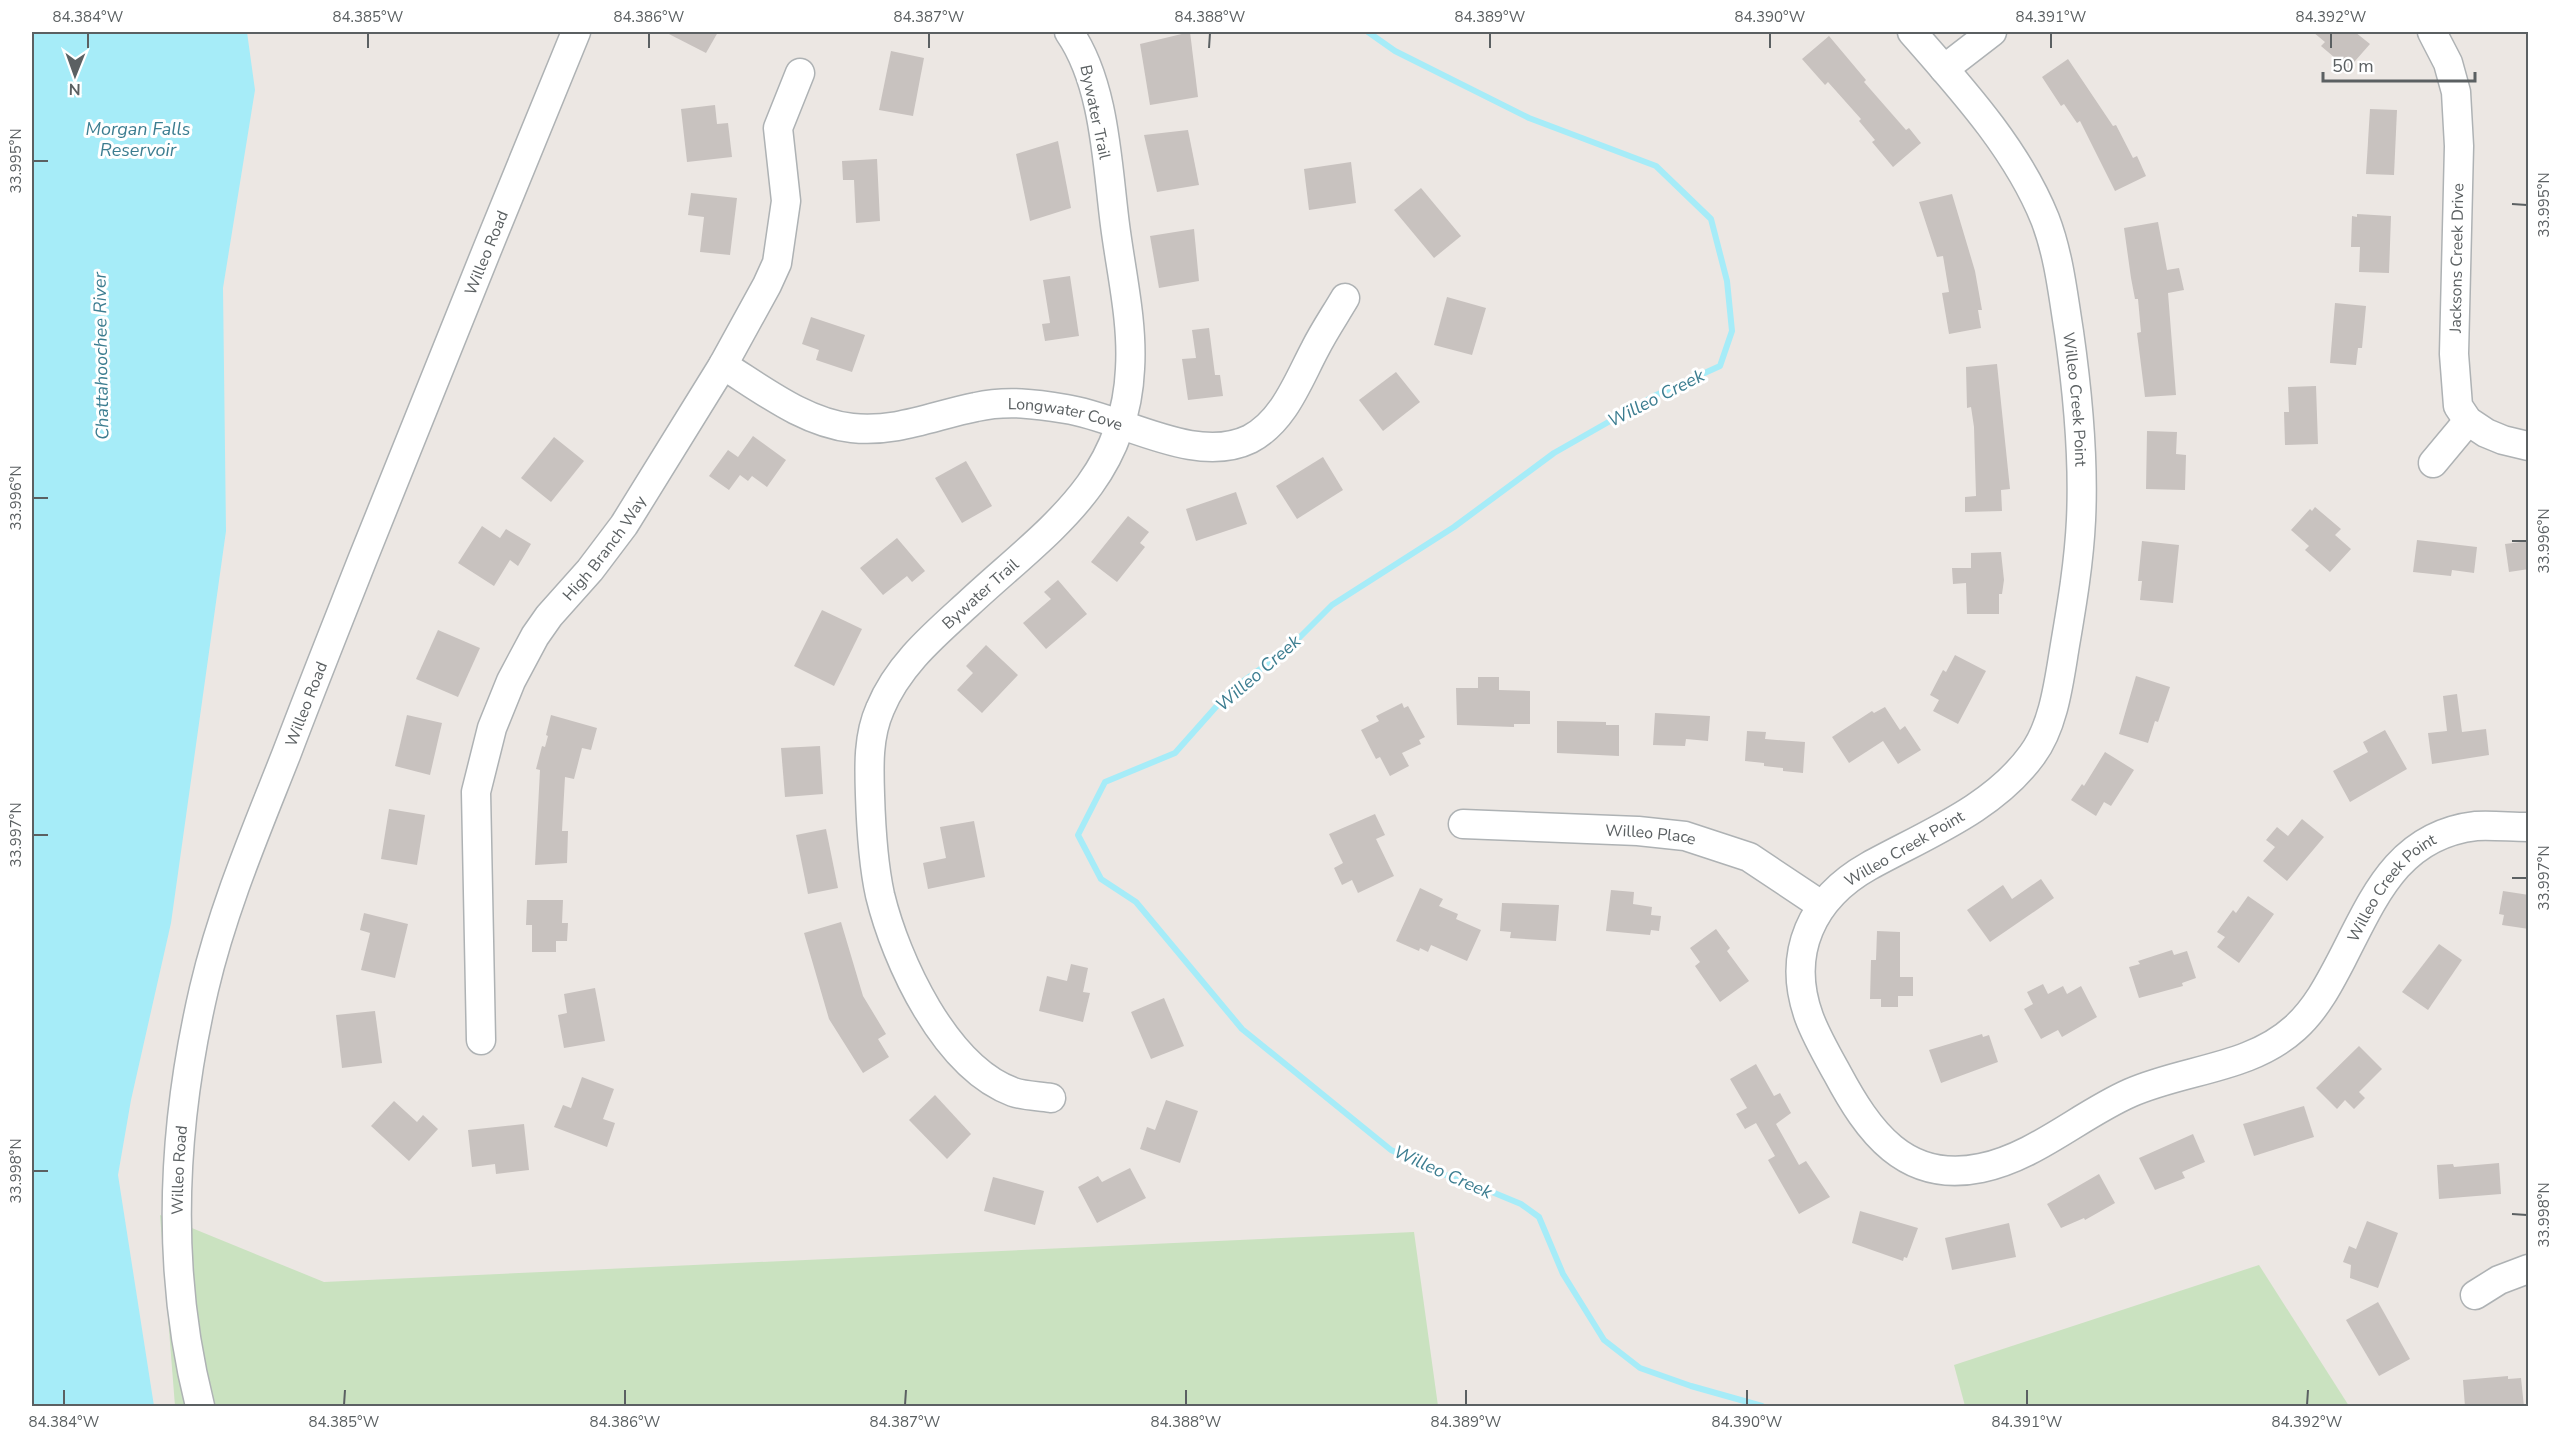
<svg xmlns="http://www.w3.org/2000/svg" width="2560" height="1438" viewBox="0 0 2560 1438" font-family="'Nunito Sans',sans-serif">
	<style>
		.green { fill: #cae2c0 }
		.water { fill: #a6ecf8 }
		.lines { fill: none; stroke-linecap: round; stroke-linejoin: round }
		.stream { stroke: #a6ecf8; stroke-width: 6 }
		.building { fill: #c8c2bf }
		.minor-casing { stroke: #aeb2b4; stroke-width: 31 }
		.minor { stroke: #fff; stroke-width: 28 }
		.ticks { fill: none; stroke: #5b6062; stroke-width: 2 }
		.labels { text-anchor: middle; stroke-width: 6; stroke-linejoin: round; paint-order: stroke }
		.street-label { font-size: 16px; fill: #5b6062; stroke: #fff }
		.water-label { font-size: 18px; font-style: italic; fill: #3c7d90; stroke: #fff }
		.neatline { fill: none; stroke: #5b6062; stroke-width: 2 }
		.ticks-label { font-size: 15px; text-anchor: middle; fill: #5b6062 }
	</style>
	<rect width="100%" height="100%" fill="#ece7e3"/>
	<g class="green">
		<polygon points="160,1215 324,1282 1414,1232 1438,1406 175,1406"/>
		<polygon points="2259,1265 2349,1406 1965,1406 1954,1365"/>
	</g>
	<polygon class="water" points="32,32 247,32 255,90 223,288 226,531 171,923 131,1100 118,1175 154,1406 32,1406"/>
	<g class="lines">
		<polyline class="stream" points="1368,32 1395,51 1529,118 1656,166 1711,219 1727,281 1732,331 1720,366 1654,396 1554,453 1454,527 1332,605 1287,650 1231,690 1175,753 1105,782 1078,835 1101,879 1136,902 1242,1029 1391,1150 1481,1191 1492,1192 1521,1204 1539,1217 1563,1274 1604,1340 1640,1368 1691,1386 1762,1406"/>
	</g>
	<g class="building">
		<polygon points="665,32 718,32 706,53"/>
		<polygon points="1190,32 1198,97 1150,105 1140,44"/>
		<polygon points="2313,32 2355,32 2370,44 2348,69 2321,46 2325,42"/>
		<polygon points="1829,36 1866,80 1864,82 1906,130 1909,128 1921,143 1893,167 1872,142 1875,140 1859,121 1861,119 1828,82 1825,85 1802,59"/>
		<polygon points="891,51 924,58 913,116 879,110"/>
		<polygon points="2068,59 2113,126 2116,125 2133,158 2137,156 2146,176 2115,191 2080,121 2077,123 2064,104 2061,106 2042,77"/>
		<polygon points="715,105 717,124 728,123 732,157 687,162 681,109"/>
		<polygon points="2370,109 2397,110 2394,175 2366,174"/>
		<polygon points="1188,130 1199,185 1157,192 1144,135"/>
		<polygon points="1058,141 1071,208 1030,221 1016,154"/>
		<polygon points="877,159 880,221 856,223 854,180 843,180 842,161"/>
		<polygon points="1351,162 1356,203 1309,210 1304,169"/>
		<polygon points="1421,188 1461,236 1434,258 1394,210"/>
		<polygon points="691,193 737,198 730,255 700,252 704,217 688,215"/>
		<polygon points="1952,194 1975,271 1982,310 1978,310 1981,328 1949,334 1942,293 1949,292 1943,256 1937,257 1919,202"/>
		<polygon points="2357,214 2391,216 2389,273 2359,272 2360,247 2351,247 2352,216 2357,217"/>
		<polygon points="2158,222 2167,270 2179,268 2184,290 2168,293 2176,395 2145,397 2137,333 2141,332 2138,299 2135,299 2131,278 2124,228"/>
		<polygon points="1194,229 1199,281 1159,288 1150,236"/>
		<polygon points="1070,276 1079,336 1045,341 1042,324 1050,323 1043,280"/>
		<polygon points="1447,297 1486,308 1472,355 1434,345"/>
		<polygon points="2335,303 2366,306 2362,348 2358,348 2356,365 2330,363"/>
		<polygon points="811,317 865,335 852,372 816,360 819,350 802,344"/>
		<polygon points="1209,328 1215,375 1220,375 1223,396 1188,400 1182,359 1196,358 1192,330"/>
		<polygon points="1997,364 2010,489 2001,490 2002,511 1965,512 1965,497 1976,496 1974,427 1971,407 1967,408 1966,367"/>
		<polygon points="1396,372 1420,402 1383,431 1359,400"/>
		<polygon points="2316,386 2318,444 2285,445 2284,412 2289,412 2288,387"/>
		<polygon points="2147,431 2177,432 2176,454 2186,455 2185,490 2146,489"/>
		<polygon points="753,436 786,460 767,487 752,476 748,481 740,475 729,490 709,476 728,450 738,457"/>
		<polygon points="554,437 584,461 551,502 521,478"/>
		<polygon points="1323,457 1343,490 1297,519 1276,486"/>
		<polygon points="966,461 992,506 962,523 935,478"/>
		<polygon points="1236,492 1247,524 1196,541 1186,509"/>
		<polygon points="2315,507 2341,529 2335,535 2351,549 2330,572 2305,550 2309,546 2291,530 2310,509 2312,511"/>
		<polygon points="1128,516 1149,532 1140,543 1145,547 1117,582 1091,562"/>
		<polygon points="482,526 500,538 506,529 531,544 518,566 510,560 494,586 458,563"/>
		<polygon points="897,538 925,571 912,582 907,576 883,595 860,568"/>
		<polygon points="2417,540 2477,547 2474,573 2452,570 2451,576 2413,572"/>
		<polygon points="2142,541 2179,545 2173,603 2140,600 2142,581 2138,581"/>
		<polygon points="2529,541 2529,569 2509,572 2505,544"/>
		<polygon points="2001,552 2004,580 2002,594 1999,594 1999,614 1967,614 1966,583 1953,584 1952,568 1971,568 1971,553"/>
		<polygon points="1058,580 1087,614 1046,649 1023,623 1051,599 1044,592"/>
		<polygon points="822,610 862,629 834,686 794,666"/>
		<polygon points="438,630 480,648 458,697 416,679"/>
		<polygon points="986,645 1018,675 982,713 957,690 973,673 966,666"/>
		<polygon points="1955,655 1986,671 1958,724 1933,711 1939,700 1930,695 1943,670 1946,672"/>
		<polygon points="2136,676 2170,687 2158,722 2155,721 2148,743 2119,734"/>
		<polygon points="1478,677 1499,677 1499,690 1530,691 1530,724 1514,724 1514,727 1457,725 1456,688 1478,688"/>
		<polygon points="2457,694 2462,732 2486,729 2489,755 2432,764 2428,733 2447,731 2443,696"/>
		<polygon points="1402,703 1404,708 1408,706 1425,737 1419,740 1421,744 1402,753 1409,766 1390,776 1380,757 1376,759 1361,730 1379,721 1376,716"/>
		<polygon points="1885,707 1900,730 1905,726 1921,750 1898,764 1883,741 1849,763 1832,737 1872,711 1874,713"/>
		<polygon points="1655,713 1710,716 1708,741 1686,739 1685,746 1653,745"/>
		<polygon points="407,715 442,723 430,775 395,766"/>
		<polygon points="551,715 597,728 591,750 582,748 574,779 565,777 562,831 568,831 567,863 535,865 540,770 536,769 542,746 545,747 548,736 546,735"/>
		<polygon points="1557,721 1606,722 1606,725 1619,725 1619,756 1557,753"/>
		<polygon points="2385,730 2407,769 2350,802 2333,771 2368,752 2363,742"/>
		<polygon points="1747,731 1766,732 1765,739 1805,742 1803,773 1783,771 1783,768 1764,766 1764,763 1745,761"/>
		<polygon points="820,746 823,794 785,797 781,748"/>
		<polygon points="2105,752 2134,770 2111,806 2104,802 2096,816 2071,800 2082,784 2084,786"/>
		<polygon points="389,809 425,815 417,865 381,859"/>
		<polygon points="1375,814 1385,835 1376,839 1394,876 1358,893 1352,880 1342,885 1334,868 1343,863 1329,834"/>
		<polygon points="2302,819 2324,837 2287,881 2263,861 2275,847 2266,840 2277,827 2288,836"/>
		<polygon points="974,821 985,877 928,889 923,863 946,858 940,827"/>
		<polygon points="826,829 838,888 808,894 796,835"/>
		<polygon points="2041,879 2054,898 1990,942 1967,910 2003,885 2012,899"/>
		<polygon points="1420,888 1443,899 1439,906 1458,914 1456,919 1481,930 1467,961 1431,945 1428,952 1420,948 1419,951 1396,941"/>
		<polygon points="1611,890 1634,892 1633,904 1652,907 1651,915 1661,916 1659,931 1651,930 1650,935 1606,931"/>
		<polygon points="2503,891 2529,895 2529,929 2502,925 2504,915 2499,914"/>
		<polygon points="2248,896 2274,914 2239,963 2217,947 2225,937 2217,932 2233,910 2236,913"/>
		<polygon points="527,900 563,900 562,923 568,923 567,941 556,941 556,952 532,952 532,925 526,925"/>
		<polygon points="1502,903 1559,905 1556,941 1510,938 1511,932 1500,931"/>
		<polygon points="364,913 408,924 395,978 361,970 370,933 360,930"/>
		<polygon points="841,922 863,996 886,1034 878,1039 889,1057 863,1073 829,1019 804,933"/>
		<polygon points="1716,929 1730,948 1727,951 1749,981 1720,1002 1695,966 1700,962 1690,948"/>
		<polygon points="1877,931 1900,932 1900,977 1913,977 1913,996 1898,996 1898,1007 1881,1007 1881,999 1870,999 1871,960 1876,960"/>
		<polygon points="2439,944 2462,960 2428,1010 2402,992"/>
		<polygon points="2172,950 2174,955 2187,951 2196,978 2182,983 2183,986 2139,998 2129,967 2140,964 2138,961"/>
		<polygon points="1071,964 1088,968 1083,992 1090,993 1083,1022 1039,1011 1047,976 1067,981"/>
		<polygon points="2043,984 2048,994 2063,986 2067,994 2081,986 2097,1017 2062,1037 2058,1030 2041,1039 2024,1009 2033,1004 2027,992"/>
		<polygon points="595,988 605,1041 564,1048 558,1015 567,1013 564,994"/>
		<polygon points="1164,998 1184,1046 1151,1059 1131,1012"/>
		<polygon points="375,1011 382,1063 342,1068 336,1015"/>
		<polygon points="1982,1034 1983,1037 1989,1035 1998,1062 1941,1083 1929,1050"/>
		<polygon points="2359,1046 2382,1069 2359,1092 2365,1098 2354,1109 2345,1100 2337,1109 2316,1088"/>
		<polygon points="1756,1064 1774,1096 1780,1093 1791,1113 1776,1124 1799,1165 1806,1161 1830,1197 1799,1214 1768,1160 1775,1156 1756,1123 1745,1129 1736,1114 1747,1108 1730,1079"/>
		<polygon points="582,1077 614,1089 603,1119 615,1123 607,1147 554,1127 563,1105 571,1108"/>
		<polygon points="935,1095 971,1134 947,1159 909,1120"/>
		<polygon points="1166,1100 1198,1111 1180,1163 1140,1149 1147,1127 1155,1130"/>
		<polygon points="394,1101 417,1122 423,1115 438,1129 409,1161 371,1126"/>
		<polygon points="2304,1106 2314,1137 2254,1156 2243,1124"/>
		<polygon points="524,1124 529,1170 496,1174 495,1164 472,1167 468,1130"/>
		<polygon points="2193,1134 2205,1162 2182,1172 2185,1178 2155,1190 2139,1158"/>
		<polygon points="2499,1163 2501,1194 2439,1199 2437,1165 2453,1164 2454,1167"/>
		<polygon points="1130,1168 1146,1198 1097,1223 1078,1187 1098,1176 1102,1182"/>
		<polygon points="2099,1174 2115,1203 2085,1220 2084,1218 2061,1228 2047,1204"/>
		<polygon points="993,1177 1044,1191 1035,1225 984,1211"/>
		<polygon points="1860,1211 1918,1228 1907,1258 1904,1257 1903,1261 1852,1243"/>
		<polygon points="2367,1221 2398,1233 2378,1288 2350,1278 2351,1265 2343,1262 2349,1246 2356,1249"/>
		<polygon points="2009,1223 2016,1257 1952,1270 1945,1238"/>
		<polygon points="2378,1302 2410,1359 2379,1376 2346,1320"/>
		<polygon points="2508,1376 2508,1379 2521,1378 2524,1407 2465,1407 2463,1380"/>
	</g>
	<g class="lines">
		<defs>
			<g id="minor">
				<path id="s1" d="M1912 32C1961 88 2017 149 2045 219 2059 255 2063 295 2069 332 2078 395 2084 457 2081 520 2079 562 2072 604 2065 645 2059 681 2054 726 2032 755 1993 809 1925 835 1869 866 1812 898 1786 953 1809 1017 1816 1036 1827 1055 1837 1073 1868 1131 1905 1184 1981 1168 2035 1157 2080 1115 2130 1093 2184 1069 2250 1069 2295 1028 2316 1009 2329 984 2342 959 2374 897 2398 835 2476 826 2493 825 2511 827 2528 827"/>
				<polyline points="2432,32 2448,63 2456,92 2459,146 2454,354 2458,406 2468,421 2486,433 2503,440 2528,446"/>
				<polyline points="1944,69 1992,32"/>
				<path id="s2" d="M723 365C763 390 805 423 852 428 896 433 935 415 976 407 1007 400 1036 404 1066 409 1121 417 1195 466 1250 439 1284 421 1298 381 1315 349 1324 331 1335 315 1345 298"/>
				<polyline points="2433,463 2468,421"/>
				<path id="s3" d="M1463 824 1638 831 1685 836 1749 857 1821 905"/>
				<path id="s4" d="M481 1040 476 792 492 728 511 681 535 636 549 616 590 570 624 525 723 365 767 285 777 263 786 201 778 128 800 73"/>
				<path id="s5" d="M1051 1098C1039 1096 1024 1096 1013 1092 945 1067 896 961 880 895 873 863 871 828 870 795 869 766 868 736 880 709 898 665 934 635 968 604 1044 533 1125 483 1130 369 1133 322 1121 272 1115 225 1107 163 1105 84 1069 32"/>
				<polyline points="2475,1295 2499,1280 2528,1269"/>
				<path id="s6" d="M200 1406C165 1268 172 1127 204 989 223 908 256 831 286 755 311 689 337 624 363 558 433 382 504 207 576 32"/>
			</g>
		</defs>
		<use href="#minor" class="minor-casing"/>
		<use href="#minor" class="minor"/>
	</g>
	<path class="ticks" d="M88 48V33M368 48V33M649 48V33M929 48V33M1209 48 1210 33M1490 48V33M1770 48V33M2051 48V33M2331 48V33M33 161H48M2512 204 2527 205M33 498H48M2512 541H2527M33 835H48M2512 878H2527M33 1171H48M2512 1214 2527 1215M64 1405V1390M344 1405 345 1390M625 1405V1390M905 1405 906 1390M1186 1405V1390M1466 1405V1390M1747 1405V1390M2027 1405V1390M2307 1405 2308 1390"/>
	<g class="labels">
		<g class="street-label">
			<text transform="translate(1096 112) rotate(78)" y="6">Bywater Trail</text>
			<text dy="6" stroke="none"><textPath href="#s6" startOffset="1210">Willeo Road</textPath></text>
			<text transform="translate(2456 258) rotate(-89)" y="6">Jacksons Creek Drive</text>
			<text dy="6" stroke="none"><textPath href="#s1" startOffset="414">Willeo Creek Point</textPath></text>
			<text dy="6" stroke="none"><textPath href="#s2" startOffset="362">Longwater Cove</textPath></text>
			<text dy="6" stroke="none"><textPath href="#s4" startOffset="528">High Branch Way</textPath></text>
			<text dy="6" stroke="none"><textPath href="#s5" startOffset="626">Bywater Trail</textPath></text>
			<text dy="6" stroke="none"><textPath href="#s6" startOffset="724">Willeo Road</textPath></text>
			<text dy="6" stroke="none"><textPath href="#s3" startOffset="188">Willeo Place</textPath></text>
			<text transform="translate(1904 848) rotate(-30)" y="6">Willeo Creek Point</text>
			<text dy="6" stroke="none"><textPath href="#s1" startOffset="1924">Willeo Creek Point</textPath></text>
			<text dy="6" stroke="none"><textPath href="#s6" startOffset="238">Willeo Road</textPath></text>
		</g>
		<g class="water-label">
			<text x="138" y="135">Morgan Falls<tspan x="138" dy="21">Reservoir</tspan></text>
			<text transform="translate(101 356) rotate(-91)" y="6">Chattahoochee River</text>
			<text transform="translate(1656 398) rotate(-27)" y="6">Willeo Creek</text>
			<text transform="translate(1258 673) rotate(-41)" y="6">Willeo Creek</text>
			<text transform="translate(1443 1172) rotate(24)" y="6">Willeo Creek</text>
		</g>
	</g>
	<rect width="2560" height="1438" fill="none" stroke="#ffffff" stroke-width="66"/>
	<g transform="translate(75 75) rotate(181)" stroke="#ffffff" stroke-width="4.5" paint-order="stroke">
	<path d="M0-4.5L10 22L0 15L-10 22Z" fill="#5b6062"/>
	<text y="-9" font-size="16" font-weight="bold" text-anchor="middle" fill="#5b6062">N</text>
	</g>
	<path d="M2323 72v9h152v-9" fill="none" stroke="#5b6062" stroke-width="3"/>
	<text x="2332" y="72" font-size="18" fill="#5b6062" stroke="#ffffff" stroke-width="4.5" paint-order="stroke">50 m</text>
	<rect x="33" y="33" width="2494" height="1372" class="neatline"/>
	<g class="ticks-label">
		<text x="88" y="22">84.384°W</text>
		<text x="368" y="22">84.385°W</text>
		<text x="649" y="22">84.386°W</text>
		<text x="929" y="22">84.387°W</text>
		<text x="1210" y="22">84.388°W</text>
		<text x="1490" y="22">84.389°W</text>
		<text x="1770" y="22">84.390°W</text>
		<text x="2051" y="22">84.391°W</text>
		<text x="2331" y="22">84.392°W</text>
		<text transform="translate(16 161) rotate(-90)" y="5">33.995°N</text>
		<text transform="translate(2544 205) rotate(-90)" y="5">33.995°N</text>
		<text transform="translate(16 498) rotate(-90)" y="5">33.996°N</text>
		<text transform="translate(2544 541) rotate(-90)" y="5">33.996°N</text>
		<text transform="translate(16 835) rotate(-90)" y="5">33.997°N</text>
		<text transform="translate(2544 878) rotate(-90)" y="5">33.997°N</text>
		<text transform="translate(16 1171) rotate(-90)" y="5">33.998°N</text>
		<text transform="translate(2544 1215) rotate(-90)" y="5">33.998°N</text>
		<text x="64" y="1427">84.384°W</text>
		<text x="344" y="1427">84.385°W</text>
		<text x="625" y="1427">84.386°W</text>
		<text x="905" y="1427">84.387°W</text>
		<text x="1186" y="1427">84.388°W</text>
		<text x="1466" y="1427">84.389°W</text>
		<text x="1747" y="1427">84.390°W</text>
		<text x="2027" y="1427">84.391°W</text>
		<text x="2307" y="1427">84.392°W</text>
	</g>
</svg>
